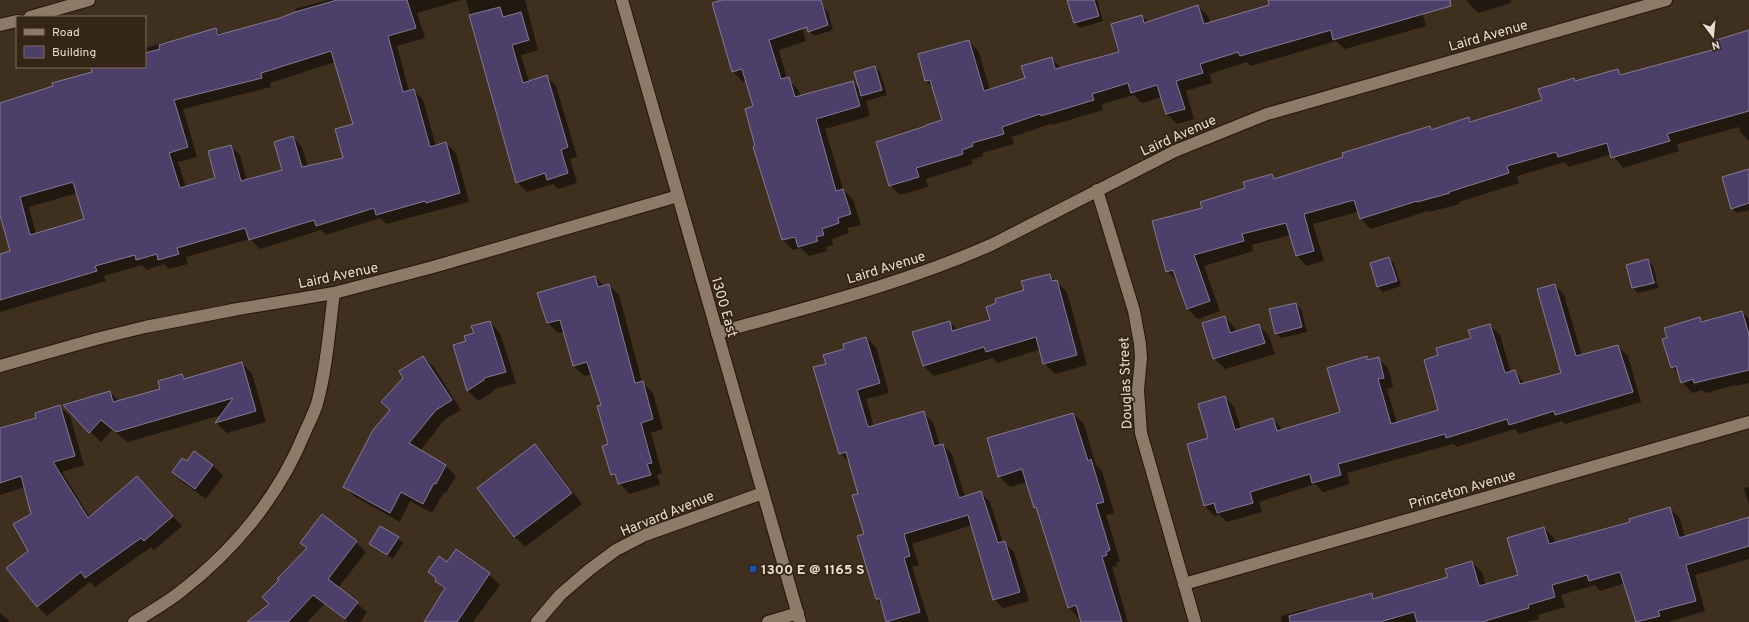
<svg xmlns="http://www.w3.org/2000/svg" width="1749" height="622" viewBox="0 0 1749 622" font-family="Overpass,sans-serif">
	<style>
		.shadow { fill: #0007; fill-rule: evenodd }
		.building { fill: #4c3f6a; stroke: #827b93; fill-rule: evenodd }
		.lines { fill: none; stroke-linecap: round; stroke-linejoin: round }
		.minor-casing { stroke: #251607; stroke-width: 14 }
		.tertiary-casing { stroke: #251607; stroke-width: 14 }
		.secondary-casing { stroke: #251607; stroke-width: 14 }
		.minor { stroke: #8d7a68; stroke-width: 12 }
		.tertiary { stroke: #8d7a68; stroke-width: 12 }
		.secondary { stroke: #8d7a68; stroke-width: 12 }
		.transit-dot { fill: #1a4fb4; stroke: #342514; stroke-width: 1.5 }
		.labels { text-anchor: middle; stroke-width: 3.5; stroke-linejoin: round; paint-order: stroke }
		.street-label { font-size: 14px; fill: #e8ddd3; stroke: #342514 }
		.poi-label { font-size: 14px; font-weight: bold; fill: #e8ddd3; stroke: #342514; text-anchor: start }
	</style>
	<rect width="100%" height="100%" fill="#3f2f1e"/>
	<g class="shadow">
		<path d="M328 0H462L417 13 425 38 397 46 409 91 414 90 423 100 436 146 446 143 456 153 469 202 386 224 381 218 326 235 321 230 260 249 250 239 186 257 188 264 169 269 164 264 147 270 142 265 104 276 106 281 0 312V255L12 252 0 215V104L93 73 102 67H145V48L170 41 172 42 216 29 222 35 296 14 295 9ZM335 62 354 125 345 159 308 167 302 147 293 137 283 170 247 181 240 155 230 146 216 179 186 187 178 162 197 157 183 109 271 87 270 83ZM77 193 86 220 36 234 29 207Z"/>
		<polygon points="466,0 525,0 538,50 521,55 529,82 546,76 556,86 577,157 570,159 577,183 558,189 553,184 527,192 517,182"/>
		<polygon points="725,0 794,0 806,41 779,50 787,79 798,89 801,97 853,82 859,88 875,67 880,72 887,95 866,101 870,116 825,129 843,189 853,200 861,225 847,228 849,233 832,239 833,245 826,247 827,251 809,256 801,248 793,250 783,240 754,148 757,147 754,107 747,81 743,82 733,72"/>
		<polygon points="1072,0 1097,0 1103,21 1080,28 1075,23 1068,1"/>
		<polygon points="1269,0 1419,0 1426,26 1345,49 1336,41 1251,66 1247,62 1210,74 1212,83 1186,91 1194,119 1177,124 1167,114 1162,97 1142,103 1134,95 1102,104 1103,110 1052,125 1050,124 1012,137 1014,144 982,153 983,156 972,160 973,164 926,179 928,187 900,195 890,185 943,120 933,88 926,81 969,41 979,52 990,90 1026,79 1051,58 1062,69 1120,52 1141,16 1148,22 1198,6 1208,16 1210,23 1271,6"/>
		<polygon points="1466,0 1514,0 1510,1 1511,3 1478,13"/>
		<polygon points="822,7 828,12 833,30 814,36 809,31"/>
		<polygon points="1749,32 1749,141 1740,132 1739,127 1677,144 1679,151 1623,168 1612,154 1569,167 1565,162 1517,176 1519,183 1459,202 1460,204 1429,212 1428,211 1371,229 1361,219 1358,212 1313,224 1324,261 1307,266 1297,256 1291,235 1252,245 1253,251 1204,266 1220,311 1198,319 1187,308 1178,282 1167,271 1203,209 1272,175 1276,180 1344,158 1430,127 1433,130 1469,118 1472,122 1543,101 1574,79 1576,82 1618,71 1623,75 1717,50"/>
		<polygon points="1749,173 1749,210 1737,213 1732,208"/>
		<polygon points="1389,258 1394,263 1401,286 1383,292 1378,287"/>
		<polygon points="1648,260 1653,266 1657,281 1635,286 1635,288 1657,283 1659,288 1638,293 1633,288"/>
		<polygon points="1049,275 1067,292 1087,365 1055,374 1044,363 1041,349 997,363 993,358 934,376 923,365 949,322 958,330 991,321 1025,290"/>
		<polygon points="595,277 604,286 608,285 619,295 642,382 653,393 663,429 651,433 662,473 657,475 660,485 629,494 612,474 602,406 592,374 584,376 574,366 564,332 558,333 548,323 539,294"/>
		<polygon points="1555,285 1564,295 1582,356 1618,346 1628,356 1641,402 1565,424 1562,421 1519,434 1515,429 1457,447 1453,444 1347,473 1350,484 1323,492 1315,484 1259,502 1262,512 1227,522 1219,514 1214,516 1205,506 1188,445 1209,439 1225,398 1234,407 1241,429 1273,419 1283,430 1341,413 1366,357 1369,360 1378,358 1388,368 1393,387 1387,389 1397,423 1440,411 1439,356 1472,339 1490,325 1500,335 1511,373 1515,371 1525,384 1562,373"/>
		<polygon points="1296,304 1301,309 1307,332 1281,338 1275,333"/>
		<polygon points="1742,312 1749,319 1749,383 1736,386 1735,385 1706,393 1702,390 1692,393 1682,382 1680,375 1672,367 1668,338 1700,318 1704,322"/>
		<polygon points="1225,317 1235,328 1236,332 1259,325 1269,336 1275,354 1225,369 1214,358"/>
		<polygon points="490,322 500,333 516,383 494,389 494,391 478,401 467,390 467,342"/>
		<polygon points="866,338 876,347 889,393 866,399 874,427 924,413 933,422 940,446 943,445 952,454 965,497 980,492 990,502 1003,543 1004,542 1014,552 1029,601 1003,608 994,599 972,525 912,544 919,565 912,567 929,622 887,622 882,605 877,599 859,494 850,463 840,453 827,364 845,350"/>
		<polygon points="423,357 433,366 461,410 445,419 420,451 446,466 456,476 446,493 444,492 432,513 410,501 400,522 354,496 344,487"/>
		<polygon points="242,363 252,374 266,422 227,433 216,423 222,415 128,442 112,430 101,442 64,405 110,392 119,401 161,389 182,375 186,379"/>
		<polygon points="60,407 70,416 84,465 62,472 90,518 146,487 182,526 154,550 151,547 95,587 90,582 47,616 38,607 7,568 29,551 32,514 25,487 0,495 0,429 37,419"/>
		<polygon points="1073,414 1084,424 1096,465 1102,471 1114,513 1106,515 1120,561 1116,563 1117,566 1112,567 1128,622 1082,622 1081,617 1079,618 1068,607 1038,511 1035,507 1027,482 1010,487 999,476"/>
		<polygon points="535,446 546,456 582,504 525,547 515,537 478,488"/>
		<polygon points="213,465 223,476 206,499 184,483 173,472"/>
		<polygon points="1749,487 1749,505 1744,488"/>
		<polygon points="1670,508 1680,519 1685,537 1749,518 1749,559 1695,575 1705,611 1668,622 1637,622 1625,583 1600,591 1595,585 1561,595 1565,607 1538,615 1539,619 1527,622 1278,622 1282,621 1281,616 1306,609 1309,612 1371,594 1376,599 1449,577 1472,562 1482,572 1486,586 1519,576 1544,528 1554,538 1555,543 1631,522"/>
		<polygon points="398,538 403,543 393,559 376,549 371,544"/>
		<polygon points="356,542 366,552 338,588 367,612 360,622 348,622 324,604 307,622 249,622 270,604 280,580 307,549 301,543"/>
		<polygon points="448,563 489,574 500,585 473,622 425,622 445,590 429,572"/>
		<polygon points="0,613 8,620 10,622 0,622"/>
	</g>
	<g class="building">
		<path d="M337 0H407L416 28 388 36 403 92 414 89 430 147 446 142 460 193 426 203 425 201 376 215 374 208 316 226 314 220 249 240 245 228 177 248 179 254 158 260 157 254 136 260 135 255 95 266 97 271 0 300V254L10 251 0 215V103L53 86 52 83 92 72 91 67H145V53L160 49 159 45 216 28 218 35 280 18 295 12ZM331 51 353 124 335 129 343 158 302 167 293 136 274 142 282 170 241 181 231 145 208 151 215 178 180 188 169 153 188 147 174 100 262 78 261 73ZM73 182 84 219 30 235 20 197Z"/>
		<polygon points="722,0 821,0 828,25 808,32 807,27 769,40 781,79 789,77 795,97 853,81 860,106 816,119 836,191 843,189 851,214 838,218 839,223 822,229 824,235 816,237 818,241 798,247 795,237 782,240 753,147 755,146 745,109 753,106 742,69 732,72 712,3"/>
		<polygon points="1067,0 1094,0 1099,16 1074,23"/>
		<polygon points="1268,0 1450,0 1451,6 1333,40 1331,30 1240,56 1238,52 1200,64 1203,73 1176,81 1185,109 1166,114 1157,85 1131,93 1128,83 1092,94 1094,100 1041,116 1040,114 1002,127 1004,134 972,143 973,146 962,150 963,154 916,168 919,177 889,186 876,142 926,126 926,125 942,120 930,80 925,81 918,54 969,40 984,91 1025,78 1021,66 1052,57 1055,69 1119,52 1111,24 1142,15 1144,23 1198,5 1204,24 1269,5"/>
		<polygon points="500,7 503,17 521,12 529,40 512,45 523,83 547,75 568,147 561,150 568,173 547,180 545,173 516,183 469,15"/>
		<polygon points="1749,30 1749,111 1667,134 1670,141 1611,158 1607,143 1558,157 1556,152 1507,166 1509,173 1449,192 1450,193 1417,202 1417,201 1360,219 1354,200 1304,214 1314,251 1296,256 1286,223 1242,234 1244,241 1194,255 1210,301 1187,309 1173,270 1166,272 1152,221 1202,208 1200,202 1245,188 1243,182 1272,174 1274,179 1343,157 1342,153 1430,126 1431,130 1469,117 1470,122 1542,100 1538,89 1574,78 1575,81 1618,69 1620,75 1716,49 1713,41"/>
		<polygon points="875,66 882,90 861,96 854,72"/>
		<polygon points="1749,169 1749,203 1731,209 1722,177"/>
		<polygon points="1389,257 1397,281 1377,287 1370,263"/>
		<polygon points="1648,259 1654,283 1632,288 1626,265"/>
		<polygon points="1050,274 1052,281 1057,280 1077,355 1043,364 1036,337 986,352 984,347 923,366 912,332 950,321 952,331 990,320 986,307 996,303 995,299 1024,290 1021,281"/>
		<polygon points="595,276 598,287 609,284 635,383 643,381 653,419 641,423 652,463 647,464 651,475 618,484 615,474 611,475 602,446 608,444 597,406 601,405 587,362 573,366 560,320 547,323 537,293"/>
		<polygon points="1555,284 1576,356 1618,345 1633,392 1555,415 1554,411 1509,425 1507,419 1446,438 1445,434 1338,464 1341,475 1312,483 1310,474 1250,492 1253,503 1217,513 1214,503 1204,506 1187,444 1208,438 1198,404 1225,396 1235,430 1273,418 1277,431 1340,412 1327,368 1367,356 1367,360 1379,357 1384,378 1378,379 1391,424 1438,410 1424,360 1438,355 1436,348 1471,338 1468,330 1490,324 1505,373 1515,370 1520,384 1561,373 1537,289"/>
		<polygon points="1296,303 1302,327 1275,334 1269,309"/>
		<polygon points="1742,311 1749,334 1749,370 1694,383 1693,379 1681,383 1676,366 1671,368 1662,339 1667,338 1664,328 1700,317 1701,322"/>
		<polygon points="1225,316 1230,333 1259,324 1265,343 1213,359 1202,323"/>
		<polygon points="490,321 506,372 484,378 484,380 467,391 453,345 466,341 464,336 474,333 471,326"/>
		<polygon points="866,337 880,383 857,390 868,427 924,411 934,446 943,444 959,498 981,491 998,543 1005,541 1020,592 993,600 968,515 904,534 910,556 904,558 920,612 886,622 880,599 876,599 857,536 864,534 852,495 858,494 846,452 839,454 813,367 826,364 823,355 844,349 843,344"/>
		<polygon points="423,356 452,400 436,410 409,443 446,465 436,484 434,483 423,504 401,492 390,513 343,487 373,430 390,410 381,402 403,378 399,371"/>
		<polygon points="242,362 256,411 215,423 233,398 116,432 101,420 89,433 63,405 110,391 113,402 160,389 158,381 182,374 184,379"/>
		<polygon points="60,405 75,456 53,462 88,518 137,476 173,516 144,541 141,538 85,578 81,572 37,607 6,568 28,551 13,524 31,514 21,476 0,483 0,428 36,418 35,413"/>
		<polygon points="1073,413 1088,461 1091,459 1104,502 1096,504 1110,550 1106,552 1107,555 1102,557 1122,622 1081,622 1076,605 1068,608 1036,507 1034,508 1022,469 998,477 987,438"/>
		<polygon points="535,444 572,493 514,537 477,488"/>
		<polygon points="194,451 213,465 195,489 172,472 182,458 187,461"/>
		<polygon points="1670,507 1679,538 1749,517 1749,546 1686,565 1696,601 1658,611 1660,616 1636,622 1620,572 1589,581 1587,575 1552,585 1555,597 1528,605 1529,608 1482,622 1417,622 1414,612 1380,622 1290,622 1289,616 1372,593 1373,599 1448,577 1445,569 1472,561 1479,586 1518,575 1507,538 1544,527 1549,544 1630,522 1629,519"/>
		<polygon points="322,514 357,541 328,579 358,602 345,619 313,595 288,622 247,622 269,604 262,597 279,580 277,579 307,548 300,543"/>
		<polygon points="380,526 399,537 387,555 369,544"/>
		<polygon points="456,549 490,573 457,622 424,622 445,588 435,581 436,578 428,572 439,556 447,562"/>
	</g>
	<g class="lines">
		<defs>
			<g id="minor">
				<polyline points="1097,190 1134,311 1140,344 1141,358 1138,390 1141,433 1195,622"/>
				<path d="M717 333C809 307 906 283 993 244L1175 151 1267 114 1666 0"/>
				<polyline points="0,366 96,339 145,327 238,309 334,293 433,267 678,196"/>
				<polyline points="1184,584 1749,422"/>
				<path d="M134 622C150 612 166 603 180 592 234 550 279 496 305 432 309 423 314 413 317 404 327 367 329 330 334 293"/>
				<polyline points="537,622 560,595 589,570 616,550 645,535 763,493"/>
				<polyline points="768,622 798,613"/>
			</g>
			<g id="tertiary">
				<polyline points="30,17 89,0"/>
				<polyline points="0,25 17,21"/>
			</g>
			<polyline id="secondary" points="622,0 800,622"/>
		</defs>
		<use href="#minor" class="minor-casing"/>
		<use href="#tertiary" class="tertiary-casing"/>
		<use href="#secondary" class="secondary-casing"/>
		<use href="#minor" class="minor"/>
		<use href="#tertiary" class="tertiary"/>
		<use href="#secondary" class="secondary"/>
	</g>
	<rect class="transit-dot" x="749" y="565" width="8" height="8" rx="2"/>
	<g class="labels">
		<g class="street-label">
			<text transform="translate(1488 35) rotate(-16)" y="5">Laird Avenue</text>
			<text transform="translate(1178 135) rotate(-24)" y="5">Laird Avenue</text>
			<text transform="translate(886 267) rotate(-17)" y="5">Laird Avenue</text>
			<text transform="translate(338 275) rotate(-12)" y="5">Laird Avenue</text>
			<text transform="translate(725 307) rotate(74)" y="5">1300 East</text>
			<text transform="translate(1125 383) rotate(-92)" y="5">Douglas Street</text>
			<text transform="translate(1462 489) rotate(-16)" y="5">Princeton Avenue</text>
			<text transform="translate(667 513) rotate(-22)" y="5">Harvard Avenue</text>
		</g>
		<g class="poi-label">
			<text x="761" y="574">1300 E @ 1165 S</text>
		</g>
	</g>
	<rect x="16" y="16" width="130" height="52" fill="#342514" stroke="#7c6f60"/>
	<rect x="24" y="29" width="20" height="6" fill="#8d7a68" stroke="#7c6f60"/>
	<text x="52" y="36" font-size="12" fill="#e8ddd3">Road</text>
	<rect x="24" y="46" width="20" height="12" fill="#4c3f6a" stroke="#7c6f60"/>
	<text x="52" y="56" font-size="12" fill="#e8ddd3">Building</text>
	<g transform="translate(1713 36) rotate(164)" stroke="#342514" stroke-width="3" paint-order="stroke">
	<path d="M0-3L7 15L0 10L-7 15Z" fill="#e8ddd3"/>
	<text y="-6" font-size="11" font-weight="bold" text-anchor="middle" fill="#e8ddd3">N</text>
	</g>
</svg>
